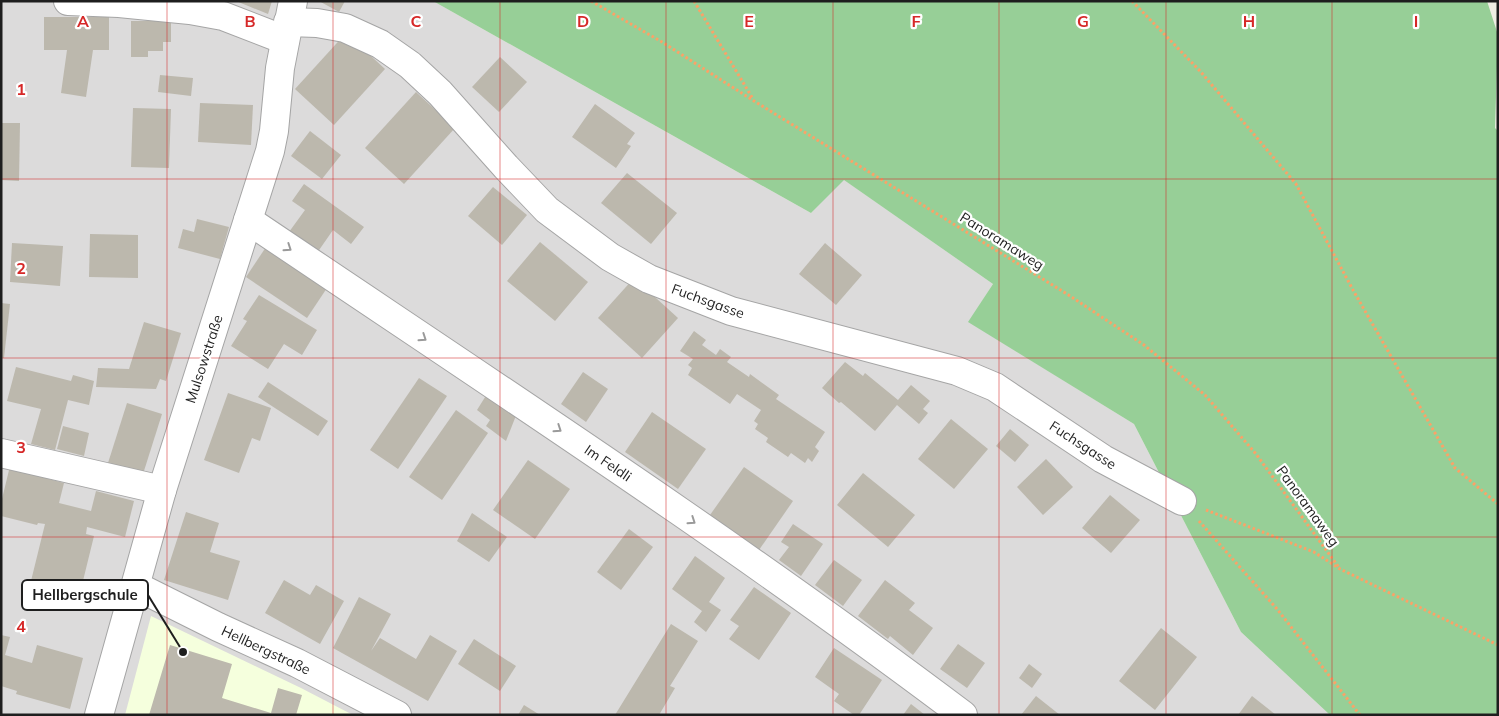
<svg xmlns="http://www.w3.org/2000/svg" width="1499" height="716" viewBox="0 0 1499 716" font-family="Mulish,sans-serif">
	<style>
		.residential { fill: #dcdbdb }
		.education { fill: #f5ffdd }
		.forest { fill: #97cf97 }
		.building { fill: #bcb8ad }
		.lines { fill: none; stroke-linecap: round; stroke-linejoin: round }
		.minor-casing { stroke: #a5a5a5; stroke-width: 30 }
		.path { stroke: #fca267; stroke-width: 3; stroke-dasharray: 2.5 2.5; stroke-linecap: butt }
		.minor { stroke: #fff; stroke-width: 28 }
		.oneway { stroke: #9a9a9a }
		.grid { fill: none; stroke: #d62828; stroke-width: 1; stroke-opacity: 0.55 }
		.labels { text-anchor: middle; stroke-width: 4.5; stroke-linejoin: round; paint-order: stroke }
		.street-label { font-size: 14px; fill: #1e1e1e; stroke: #fff }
		.grid-label { font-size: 16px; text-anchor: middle; font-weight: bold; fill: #d62828; stroke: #fff; stroke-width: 4.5; stroke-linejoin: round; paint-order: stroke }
		.leader { fill: none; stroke: #1e1e1e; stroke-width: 2 }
		.callout-dot { fill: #1e1e1e; stroke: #fff; stroke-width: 2 }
		.callout { fill: #fff; stroke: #1e1e1e; stroke-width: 2 }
		.callout-label { font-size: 15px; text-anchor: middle; font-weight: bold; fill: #1e1e1e }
	</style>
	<rect width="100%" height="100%" fill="#efefe4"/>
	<polygon class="residential" points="1,1 433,1 811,213 843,179 993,284 969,322 1134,424 1241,632 1330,715 1,715"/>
	<polygon class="education" points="151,616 301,688 353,715 125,715"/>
	<polygon class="forest" points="433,1 1487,1 1498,35 1495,128 1498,131 1498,715 1330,715 1241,632 1134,424 968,322 993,284 844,180 811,213"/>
	<g class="building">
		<polygon points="236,1 272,1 268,14"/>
		<polygon points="319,1 345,1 339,12"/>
		<polygon points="44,17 109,17 109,50 93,50 86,97 61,93 67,50 44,50"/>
		<polygon points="131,21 171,21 171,42 163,42 163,51 148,51 148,57 131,57"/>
		<polygon points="346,33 385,69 334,125 295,89"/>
		<polygon points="500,57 527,82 499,112 472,87"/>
		<polygon points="160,75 193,78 191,96 158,92"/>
		<polygon points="416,92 455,128 404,184 365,148"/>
		<polygon points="200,103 253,105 251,145 198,142"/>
		<polygon points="595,104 635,133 627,144 631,146 616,168 572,137"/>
		<polygon points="133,108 171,109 169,168 131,167"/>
		<polygon points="1,123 20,123 19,181 1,180"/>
		<polygon points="310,131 341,155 322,179 291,156"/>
		<polygon points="627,173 677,213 651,244 601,203"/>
		<polygon points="304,184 364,227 351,244 333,230 317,253 289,232 305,210 292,201"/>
		<polygon points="493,187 527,215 502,245 468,216"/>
		<polygon points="197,219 229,227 220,259 178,248 183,229 194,232"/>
		<polygon points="90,234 138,235 138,278 89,277"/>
		<polygon points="540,242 588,282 555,321 507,281"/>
		<polygon points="12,243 63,246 60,286 10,282"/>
		<polygon points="825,243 862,275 836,305 799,274"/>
		<polygon points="268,244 329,285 307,318 246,277"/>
		<polygon points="634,278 678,318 642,358 598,318"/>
		<polygon points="259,295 317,330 302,355 284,344 268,369 231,346 247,321 243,319"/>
		<polygon points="1,303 10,304 4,358 1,357"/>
		<polygon points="144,322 181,333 166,381 160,379 156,389 96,387 98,368 129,369"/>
		<polygon points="694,331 706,340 702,345 716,355 720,349 731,357 727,362 749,377 750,374 779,395 776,399 825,432 815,447 819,451 812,462 808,458 805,463 791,453 788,457 766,442 768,438 755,429 758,424 754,421 761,410 737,394 730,404 688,375 692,368 688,365 693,359 680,351"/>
		<polygon points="845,362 863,376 865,373 898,400 911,385 930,401 923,409 928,413 919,424 897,405 875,431 841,402 839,403 822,388"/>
		<polygon points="16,367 71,381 73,375 94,381 89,405 68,400 55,450 31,444 41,409 7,401"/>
		<polygon points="583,372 608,389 586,422 561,404"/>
		<polygon points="419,378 447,396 398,469 370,450"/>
		<polygon points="268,382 328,421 318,436 258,397"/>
		<polygon points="228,393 271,408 260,441 252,438 239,473 204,460"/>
		<polygon points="487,394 517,413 506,441 486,426 490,420 477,410"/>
		<polygon points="127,403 162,414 143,474 108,463"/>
		<polygon points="456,410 488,433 442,500 409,477"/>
		<polygon points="652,412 706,449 678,489 625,452"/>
		<polygon points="951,419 988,449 954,489 918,459"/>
		<polygon points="63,426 89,433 84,456 57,449"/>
		<polygon points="1010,429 1029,445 1015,462 996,446"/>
		<polygon points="1046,459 1073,487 1043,515 1017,487"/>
		<polygon points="528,460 570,489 535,539 493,510"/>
		<polygon points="10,466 50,476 49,479 64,483 59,503 91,511 96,491 134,501 125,537 87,527 86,534 94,536 79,597 30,585 45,524 38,523 37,525 1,516 1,503"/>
		<polygon points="744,467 793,501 759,550 710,515"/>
		<polygon points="863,473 915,515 888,547 837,505"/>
		<polygon points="1110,495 1140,520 1111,553 1082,528"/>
		<polygon points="186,512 219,523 210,552 240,561 228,600 164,580"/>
		<polygon points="472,513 507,537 489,562 457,541"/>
		<polygon points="793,524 823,544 801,576 779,560 789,547 781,542"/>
		<polygon points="629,529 653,547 621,590 597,572"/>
		<polygon points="695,556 725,578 709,602 721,610 706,632 694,622 702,611 672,589"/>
		<polygon points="834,560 862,580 843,606 815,585"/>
		<polygon points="284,580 310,595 316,585 344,601 320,644 265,613"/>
		<polygon points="885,580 915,603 909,610 933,628 913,655 890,636 888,639 858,616"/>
		<polygon points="754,587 791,613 759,660 729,639 739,626 730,620"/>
		<polygon points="359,597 391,614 371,651 380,638 416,659 430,635 457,651 428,701 333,648"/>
		<polygon points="671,624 698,641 670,686 675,688 659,715 615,715"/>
		<polygon points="1161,628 1197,657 1155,710 1119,681"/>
		<polygon points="1,635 10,637 5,655 32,663 37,645 83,658 70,709 16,694 17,691 1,686"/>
		<polygon points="474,639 516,666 500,691 458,664"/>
		<polygon points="958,644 985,663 967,688 940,669"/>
		<polygon points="170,645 232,664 222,698 271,713 278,688 302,695 296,715 149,715"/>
		<polygon points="834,648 882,680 859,715 854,715 834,701 839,694 815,677"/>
		<polygon points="1029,664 1042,674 1032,688 1019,678"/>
		<polygon points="1036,696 1060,715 1021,715"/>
		<polygon points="1252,696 1276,715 1238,715"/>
		<polygon points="911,704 925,715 903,715"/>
		<polygon points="524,705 540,715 518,715"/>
	</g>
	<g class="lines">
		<defs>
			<g id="minor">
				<polyline points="68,1 119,3 190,10 223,16 285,40"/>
				<polyline points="288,22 317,23 345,28 380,44 410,65 440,93 506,167 547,210 610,257 649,279 731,311 957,371 995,387 1103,459 1182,501"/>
				<path d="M248 220C488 382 731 540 963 715"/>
				<polyline points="1,453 162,490"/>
				<polyline points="136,586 218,627 297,663 397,715"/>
				<polyline points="99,715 162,490 270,151 274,131 280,68 293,1"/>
			</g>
		</defs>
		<use href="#minor" class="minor-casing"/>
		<g class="path">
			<polyline points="591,1 662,42 754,101 1067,294 1144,345 1205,395 1256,454 1340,569"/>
			<polyline points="694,1 753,99"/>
			<polyline points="1132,1 1200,71 1296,184 1353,290 1455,468 1498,504"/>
			<polyline points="1206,510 1314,552 1340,569 1498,645"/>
			<polyline points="1199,521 1277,609 1360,715"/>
		</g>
		<use href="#minor" class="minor"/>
	</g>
	<defs><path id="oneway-chevron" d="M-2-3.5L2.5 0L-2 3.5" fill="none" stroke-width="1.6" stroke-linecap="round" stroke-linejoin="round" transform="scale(1.25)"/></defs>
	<g class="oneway">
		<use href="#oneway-chevron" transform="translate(288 248) rotate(34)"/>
		<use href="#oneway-chevron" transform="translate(423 338) rotate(34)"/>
		<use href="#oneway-chevron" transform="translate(558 429) rotate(34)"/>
		<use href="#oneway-chevron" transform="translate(692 521) rotate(34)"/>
	</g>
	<path class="grid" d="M167 1V715M333 1V715M500 1V715M666 1V715M833 1V715M999 1V715M1166 1V715M1332 1V715M1 179H1498M1 358H1498M1 537H1498"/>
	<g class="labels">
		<g class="street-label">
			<text transform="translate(1002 241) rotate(32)" y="5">Panoramaweg</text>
			<text transform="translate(708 301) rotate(20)" y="5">Fuchsgasse</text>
			<text transform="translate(204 359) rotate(-72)" y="5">Mulsowstraße</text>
			<text transform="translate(1083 445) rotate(33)" y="5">Fuchsgasse</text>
			<text transform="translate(608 463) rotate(34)" y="5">Im Feldli</text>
			<text transform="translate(1308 506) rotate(54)" y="5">Panoramaweg</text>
			<text transform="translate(266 650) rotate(25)" y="5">Hellbergstraße</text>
		</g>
	</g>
	<g class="grid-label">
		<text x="83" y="27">A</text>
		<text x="250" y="27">B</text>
		<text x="416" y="27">C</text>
		<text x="583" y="27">D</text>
		<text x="749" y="27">E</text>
		<text x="916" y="27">F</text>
		<text x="1083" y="27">G</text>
		<text x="1249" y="27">H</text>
		<text x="1416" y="27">I</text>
		<text x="21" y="95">1</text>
		<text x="21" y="274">2</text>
		<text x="21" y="453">3</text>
		<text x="21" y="632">4</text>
	</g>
	<path class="leader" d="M183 652L148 595"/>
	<circle class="callout-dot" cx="183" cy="652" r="5"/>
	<rect class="callout" x="22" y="580" width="126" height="30" rx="5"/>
	<g class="callout-label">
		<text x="85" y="600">Hellbergschule</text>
	</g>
	<rect width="1499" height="716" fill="none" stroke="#1e1e1e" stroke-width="5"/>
</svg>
